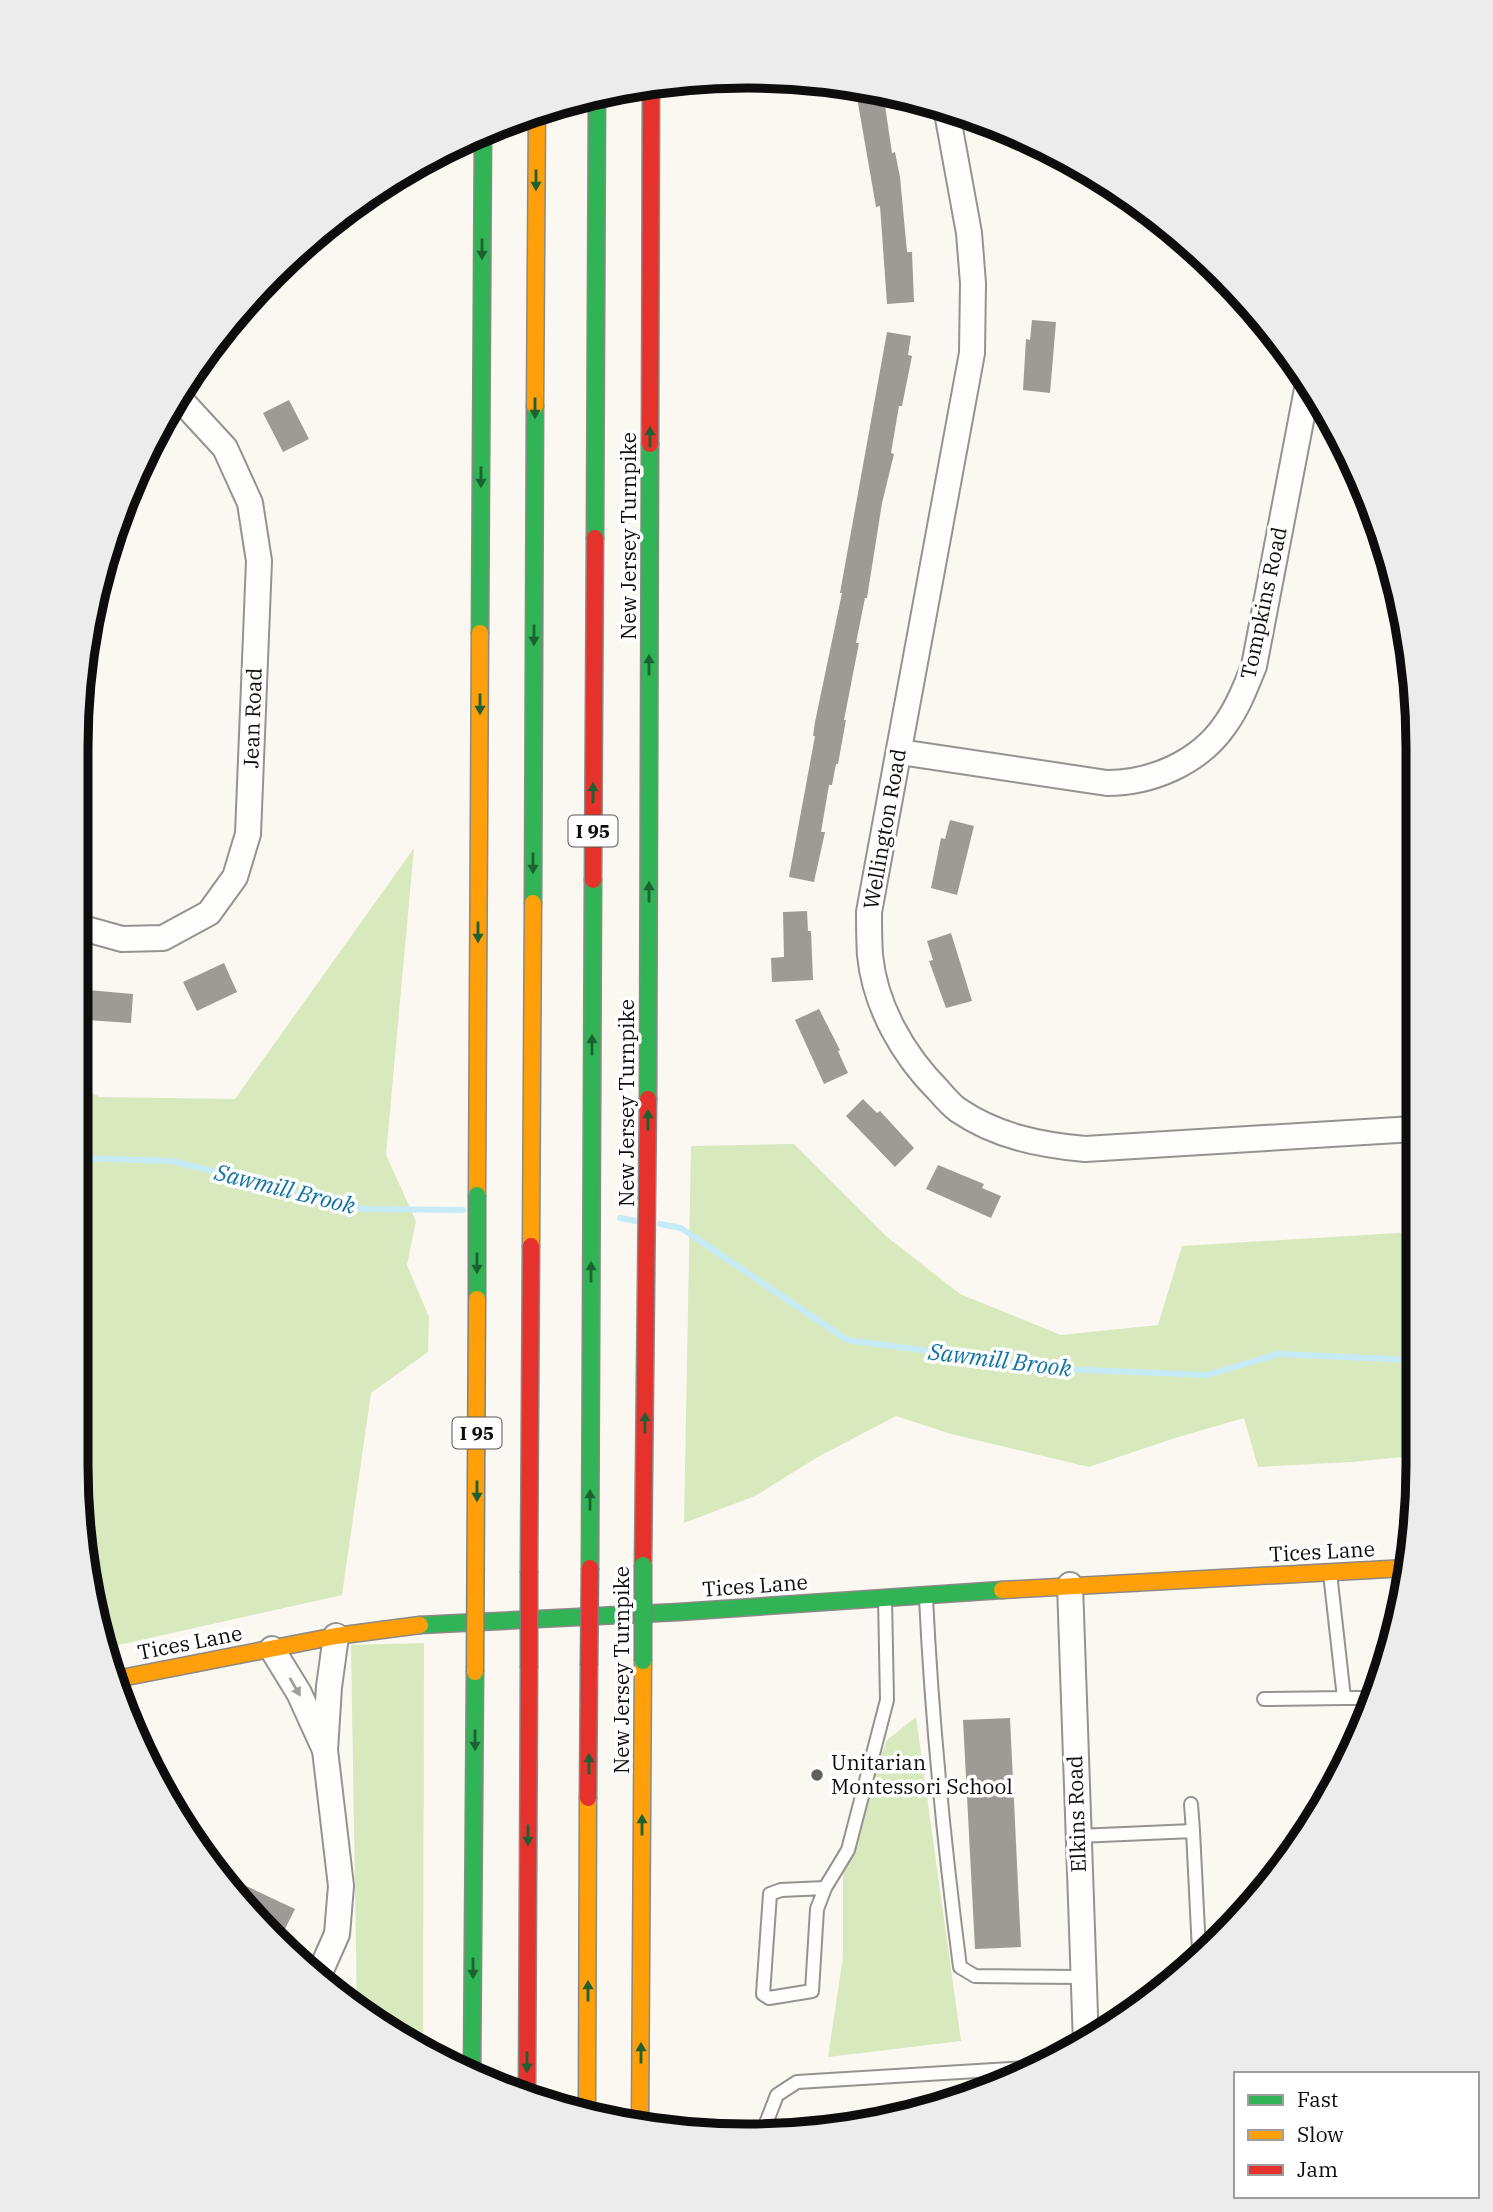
<svg xmlns="http://www.w3.org/2000/svg" width="1493" height="2212" viewBox="0 0 1493 2212" font-family="'IBM Plex Serif',serif">
	<style>
		.forest { fill: #d8e9bd }
		.lines { fill: none; stroke-linecap: round; stroke-linejoin: round }
		.stream { stroke: #c6ebf7; stroke-width: 6 }
		.building { fill: #9e9b97 }
		.lane-casing { stroke: #949390; stroke-width: 16 }
		.street-casing { stroke: #949390; stroke-width: 28 }
		.fast-casing { stroke: #8b8986; stroke-width: 19 }
		.slow-casing { stroke: #8b8986; stroke-width: 19 }
		.jam-casing { stroke: #8b8986; stroke-width: 19 }
		.lane { stroke: #fefefd; stroke-width: 12 }
		.street { stroke: #fefefd; stroke-width: 24 }
		.fast { stroke: #30b455; stroke-width: 16 }
		.slow { stroke: #ff9f0a; stroke-width: 16 }
		.jam { stroke: #e5322d; stroke-width: 16 }
		.fast-bridge-casing { stroke: #81807d; stroke-width: 19; stroke-linecap: butt }
		.slow-bridge-casing { stroke: #81807d; stroke-width: 19; stroke-linecap: butt }
		.jam-bridge-casing { stroke: #81807d; stroke-width: 19; stroke-linecap: butt }
		.fast-bridge { stroke: #30b455; stroke-width: 16 }
		.slow-bridge { stroke: #ff9f0a; stroke-width: 16 }
		.jam-bridge { stroke: #e5322d; stroke-width: 16 }
		.oneway { fill: #1e6031 }
		.oneway2 { fill: #9e9e9d }
		.poi-dot { fill: #605f5d; stroke: #fff; stroke-width: 2.5 }
		.labels { text-anchor: middle; stroke-width: 7; stroke-linejoin: round; paint-order: stroke }
		.shield { fill: #fff; stroke: #565656; stroke-width: 2 }
		.shield-label { font-size: 19px; font-weight: bold; fill: #0d0d0d }
		.street-label { font-size: 21px; fill: #0d0d0d; stroke: #fff }
		.poi-label { font-size: 21px; fill: #0d0d0d; stroke: #fff; text-anchor: start }
		.water-label { font-size: 23px; font-style: italic; fill: #1073a5; stroke: #fff }
		.rim { fill: none; stroke: #0d0d0d; stroke-width: 9 }
	</style>
	<rect width="100%" height="100%" fill="#fbf8f1"/>
	<g class="forest">
		<polygon points="414,848 386,1155 416,1221 407,1265 429,1317 428,1352 371,1393 342,1595 105,1648 75,1465 78,1086 100,1097 235,1099"/>
		<polygon points="794,1144 886,1236 960,1294 1061,1335 1158,1325 1182,1246 1414,1232 1412,1456 1352,1462 1258,1467 1244,1418 1175,1438 1089,1467 951,1434 896,1416 816,1458 755,1496 684,1523 691,1146"/>
		<polygon points="424,1643 423,2047 357,2009 351,1645"/>
		<polygon points="916,1717 961,2041 828,2057 843,1957 843,1850 887,1740"/>
	</g>
	<g class="lines">
		<g class="stream">
			<polyline points="77,1158 172,1161 364,1209 463,1210"/>
			<polyline points="620,1218 636,1221"/>
			<polyline points="660,1224 681,1228 847,1340 1062,1369 1207,1375 1278,1354 1413,1360"/>
		</g>
	</g>
	<g class="building">
		<polygon points="855,86 883,92 892,153 895,152 900,177 907,252 912,252 914,302 887,304 880,206 876,207"/>
		<polygon points="1032,320 1056,322 1050,393 1023,390 1026,339 1030,340"/>
		<polygon points="887,332 911,336 908,355 912,356 902,406 899,406 891,453 894,454 882,503 867,598 865,598 856,643 859,643 844,720 846,720 838,764 836,764 832,785 829,785 821,832 825,832 814,882 789,877 815,736 813,736 815,722 842,593 840,593"/>
		<polygon points="289,400 309,439 283,452 263,413"/>
		<polygon points="950,820 974,826 957,895 931,888 941,838 945,839"/>
		<polygon points="807,911 808,931 811,931 813,980 772,982 771,958 784,957 783,912"/>
		<polygon points="951,933 972,1001 946,1008 929,961 933,960 927,941"/>
		<polygon points="224,963 237,992 197,1011 183,982"/>
		<polygon points="88,990 133,994 131,1023 86,1020"/>
		<polygon points="819,1009 840,1050 838,1051 848,1073 824,1084 795,1020"/>
		<polygon points="863,1099 877,1113 880,1111 914,1148 895,1167 846,1116"/>
		<polygon points="938,1165 984,1184 982,1188 1001,1196 991,1218 926,1189"/>
		<polygon points="1010,1718 1021,1947 975,1949 963,1720"/>
		<polygon points="225,1876 295,1909 281,1937 224,1877"/>
	</g>
	<g class="lines">
		<defs>
			<g id="lane">
				<path d="M926 1598C932 1722 944 1844 960 1967L975 1976 1083 1977"/>
				<polyline points="1344,1698 1360,1698"/>
				<polyline points="1264,1699 1344,1698 1330,1573"/>
				<polyline points="1191,1804 1193,1831"/>
				<polyline points="1078,1836 1193,1831 1199,1951"/>
				<polyline points="825,1888 817,1909 812,1991 769,1998 763,1994 770,1894 781,1890 825,1888 848,1850 887,1700 885,1598"/>
				<polyline points="763,2131 777,2095 797,2082 1025,2068"/>
			</g>
			<g id="street">
				<path d="M946 107 969 233 973 283 972 353 869 912C869 926 869 940 870 955 875 1006 903 1055 939 1091 945 1098 951 1105 958 1110 996 1136 1040 1145 1085 1149L1414 1129"/>
				<path d="M900 752 1107 783C1151 783 1199 763 1225 725 1238 707 1246 686 1254 666L1308 384"/>
				<polyline points="79,927 122,939 163,938 209,913 235,877 248,834 259,561 250,503 225,448 179,398"/>
				<polyline points="1070,1585 1086,2044"/>
				<polyline points="272,1649 299,1693 325,1750 329,1687 336,1636"/>
				<polyline points="318,1977 337,1934 341,1886 325,1750"/>
			</g>
			<g id="fast">
				<polyline points="595,538 597,94"/>
				<polyline points="480,633 483,132"/>
				<polyline points="533,903 535,406"/>
				<polyline points="648,1099 650,444"/>
				<polyline points="590,1568 593,880"/>
				<polyline points="420,1625 679,1612 1002,1590"/>
				<polyline points="472,2075 475,1672"/>
			</g>
			<g id="slow">
				<polyline points="535,406 537,112"/>
				<polyline points="477,1195 480,633"/>
				<polyline points="531,1246 533,903"/>
				<polyline points="1002,1590 1407,1568"/>
				<polyline points="111,1680 336,1636 420,1625"/>
				<polyline points="587,2108 588,1798"/>
				<polyline points="640,2121 643,1661"/>
			</g>
			<g id="jam">
				<polyline points="650,444 651,85"/>
				<polyline points="593,880 595,538"/>
				<polyline points="643,1565 648,1099"/>
				<polyline points="529,1571 531,1246"/>
				<polyline points="588,1798 589,1665"/>
				<polyline points="527,2094 529,1668"/>
			</g>
		</defs>
		<use href="#lane" class="lane-casing"/>
		<use href="#street" class="street-casing"/>
		<use href="#fast" class="fast-casing"/>
		<use href="#slow" class="slow-casing"/>
		<use href="#jam" class="jam-casing"/>
		<use href="#lane" class="lane"/>
		<use href="#street" class="street"/>
		<use href="#fast" class="fast"/>
		<use href="#slow" class="slow"/>
		<use href="#jam" class="jam"/>
		<defs>
			<g id="fast-bridge">
				<polyline points="477,1299 477,1195"/>
				<polyline points="643,1565 643,1661"/>
			</g>
			<polyline id="slow-bridge" points="475,1672 477,1299"/>
			<g id="jam-bridge">
				<polyline points="529,1571 529,1668"/>
				<polyline points="589,1665 590,1568"/>
			</g>
		</defs>
		<use href="#fast-bridge" class="fast-bridge-casing"/>
		<use href="#slow-bridge" class="slow-bridge-casing"/>
		<use href="#jam-bridge" class="jam-bridge-casing"/>
		<use href="#fast-bridge" class="fast-bridge"/>
		<use href="#slow-bridge" class="slow-bridge"/>
		<use href="#jam-bridge" class="jam-bridge"/>
	</g>
	<defs><path id="oneway-solid" d="M-6-.8H1V-3.2L6.5 0L1 3.2V.8H-6Z" transform="scale(1.75)"/></defs>
	<g class="oneway">
		<use href="#oneway-solid" transform="translate(536 180) rotate(90)"/>
		<use href="#oneway-solid" transform="translate(482 249) rotate(90)"/>
		<use href="#oneway-solid" transform="translate(535 408) rotate(90)"/>
		<use href="#oneway-solid" transform="translate(650 437) rotate(-90)"/>
		<use href="#oneway-solid" transform="translate(481 477) rotate(90)"/>
		<use href="#oneway-solid" transform="translate(534 635) rotate(90)"/>
		<use href="#oneway-solid" transform="translate(649 665) rotate(-90)"/>
		<use href="#oneway-solid" transform="translate(480 704) rotate(90)"/>
		<use href="#oneway-solid" transform="translate(593 793) rotate(-90)"/>
		<use href="#oneway-solid" transform="translate(533 863) rotate(90)"/>
		<use href="#oneway-solid" transform="translate(649 892) rotate(-90)"/>
		<use href="#oneway-solid" transform="translate(478 932) rotate(90)"/>
		<use href="#oneway-solid" transform="translate(592 1045) rotate(-90)"/>
		<use href="#oneway-solid" transform="translate(648 1120) rotate(-90)"/>
		<use href="#oneway-solid" transform="translate(477 1263) rotate(90)"/>
		<use href="#oneway-solid" transform="translate(591 1272) rotate(-90)"/>
		<use href="#oneway-solid" transform="translate(645 1423) rotate(-89)"/>
		<use href="#oneway-solid" transform="translate(477 1491) rotate(90)"/>
		<use href="#oneway-solid" transform="translate(590 1500) rotate(-90)"/>
		<use href="#oneway-solid" transform="translate(475 1740) rotate(90)"/>
		<use href="#oneway-solid" transform="translate(589 1764) rotate(-90)"/>
		<use href="#oneway-solid" transform="translate(642 1825) rotate(-90)"/>
		<use href="#oneway-solid" transform="translate(528 1835) rotate(90)"/>
		<use href="#oneway-solid" transform="translate(473 1968) rotate(90)"/>
		<use href="#oneway-solid" transform="translate(588 1991) rotate(-90)"/>
		<use href="#oneway-solid" transform="translate(641 2053) rotate(-90)"/>
		<use href="#oneway-solid" transform="translate(527 2062) rotate(90)"/>
	</g>
	<use class="oneway2" href="#oneway-solid" transform="translate(295 1687) rotate(60)"/>
	<circle class="poi-dot" cx="817" cy="1775" r="7"/>
	<g class="labels">
		<g class="shield">
			<rect x="568.5" y="815.5" width="49" height="31" rx="5"/>
			<rect x="452.5" y="1417.5" width="49" height="31" rx="5"/>
		</g>
		<g class="shield-label">
			<text x="593" y="838">I 95</text>
			<text x="477" y="1440">I 95</text>
		</g>
		<g class="street-label">
			<text transform="translate(629 536) rotate(-90)" y="7">New Jersey Turnpike</text>
			<text transform="translate(1264 603) rotate(-78)" y="7">Tompkins Road</text>
			<text transform="translate(253 718) rotate(-88)" y="7">Jean Road</text>
			<text transform="translate(885 829) rotate(-80)" y="7">Wellington Road</text>
			<text transform="translate(627 1103) rotate(-90)" y="7">New Jersey Turnpike</text>
			<text transform="translate(1322 1552) rotate(-3)" y="7">Tices Lane</text>
			<text transform="translate(755 1586) rotate(-4)" y="7">Tices Lane</text>
			<text transform="translate(190 1643) rotate(-11)" y="7">Tices Lane</text>
			<text transform="translate(622 1670) rotate(-90)" y="7">New Jersey Turnpike</text>
			<text transform="translate(1077 1814) rotate(-92)" y="7">Elkins Road</text>
		</g>
		<g class="poi-label">
			<text x="831" y="1770">Unitarian<tspan x="831" dy="24">Montessori School</tspan></text>
		</g>
		<g class="water-label">
			<text transform="translate(285 1189) rotate(14)" y="8">Sawmill Brook</text>
			<text transform="translate(1000 1360) rotate(7)" y="8">Sawmill Brook</text>
		</g>
	</g>
	<path d="M0 0H1493V2212H0ZM747 88H747A659 659 0 0 1 1406 747V1465A659 659 0 0 1 747 2124H747A659 659 0 0 1 88 1465V747A659 659 0 0 1 747 88Z" fill="#ececec" fill-rule="evenodd"/>
	<path class="rim" d="M747 88H747A659 659 0 0 1 1406 747V1465A659 659 0 0 1 747 2124H747A659 659 0 0 1 88 1465V747A659 659 0 0 1 747 88Z"/>
	<rect x="1234" y="2072" width="245" height="126" fill="#ffffff" stroke="#9e9e9e" stroke-width="2"/>
	<rect x="1248" y="2095" width="35" height="10" fill="#30b455" stroke="#9e9e9e" stroke-width="2"/>
	<text x="1297" y="2107" font-size="21" fill="#0d0d0d">Fast</text>
	<rect x="1248" y="2130" width="35" height="10" fill="#ff9f0a" stroke="#9e9e9e" stroke-width="2"/>
	<text x="1297" y="2142" font-size="21" fill="#0d0d0d">Slow</text>
	<rect x="1248" y="2165" width="35" height="10" fill="#e5322d" stroke="#9e9e9e" stroke-width="2"/>
	<text x="1297" y="2177" font-size="21" fill="#0d0d0d">Jam</text>
</svg>
